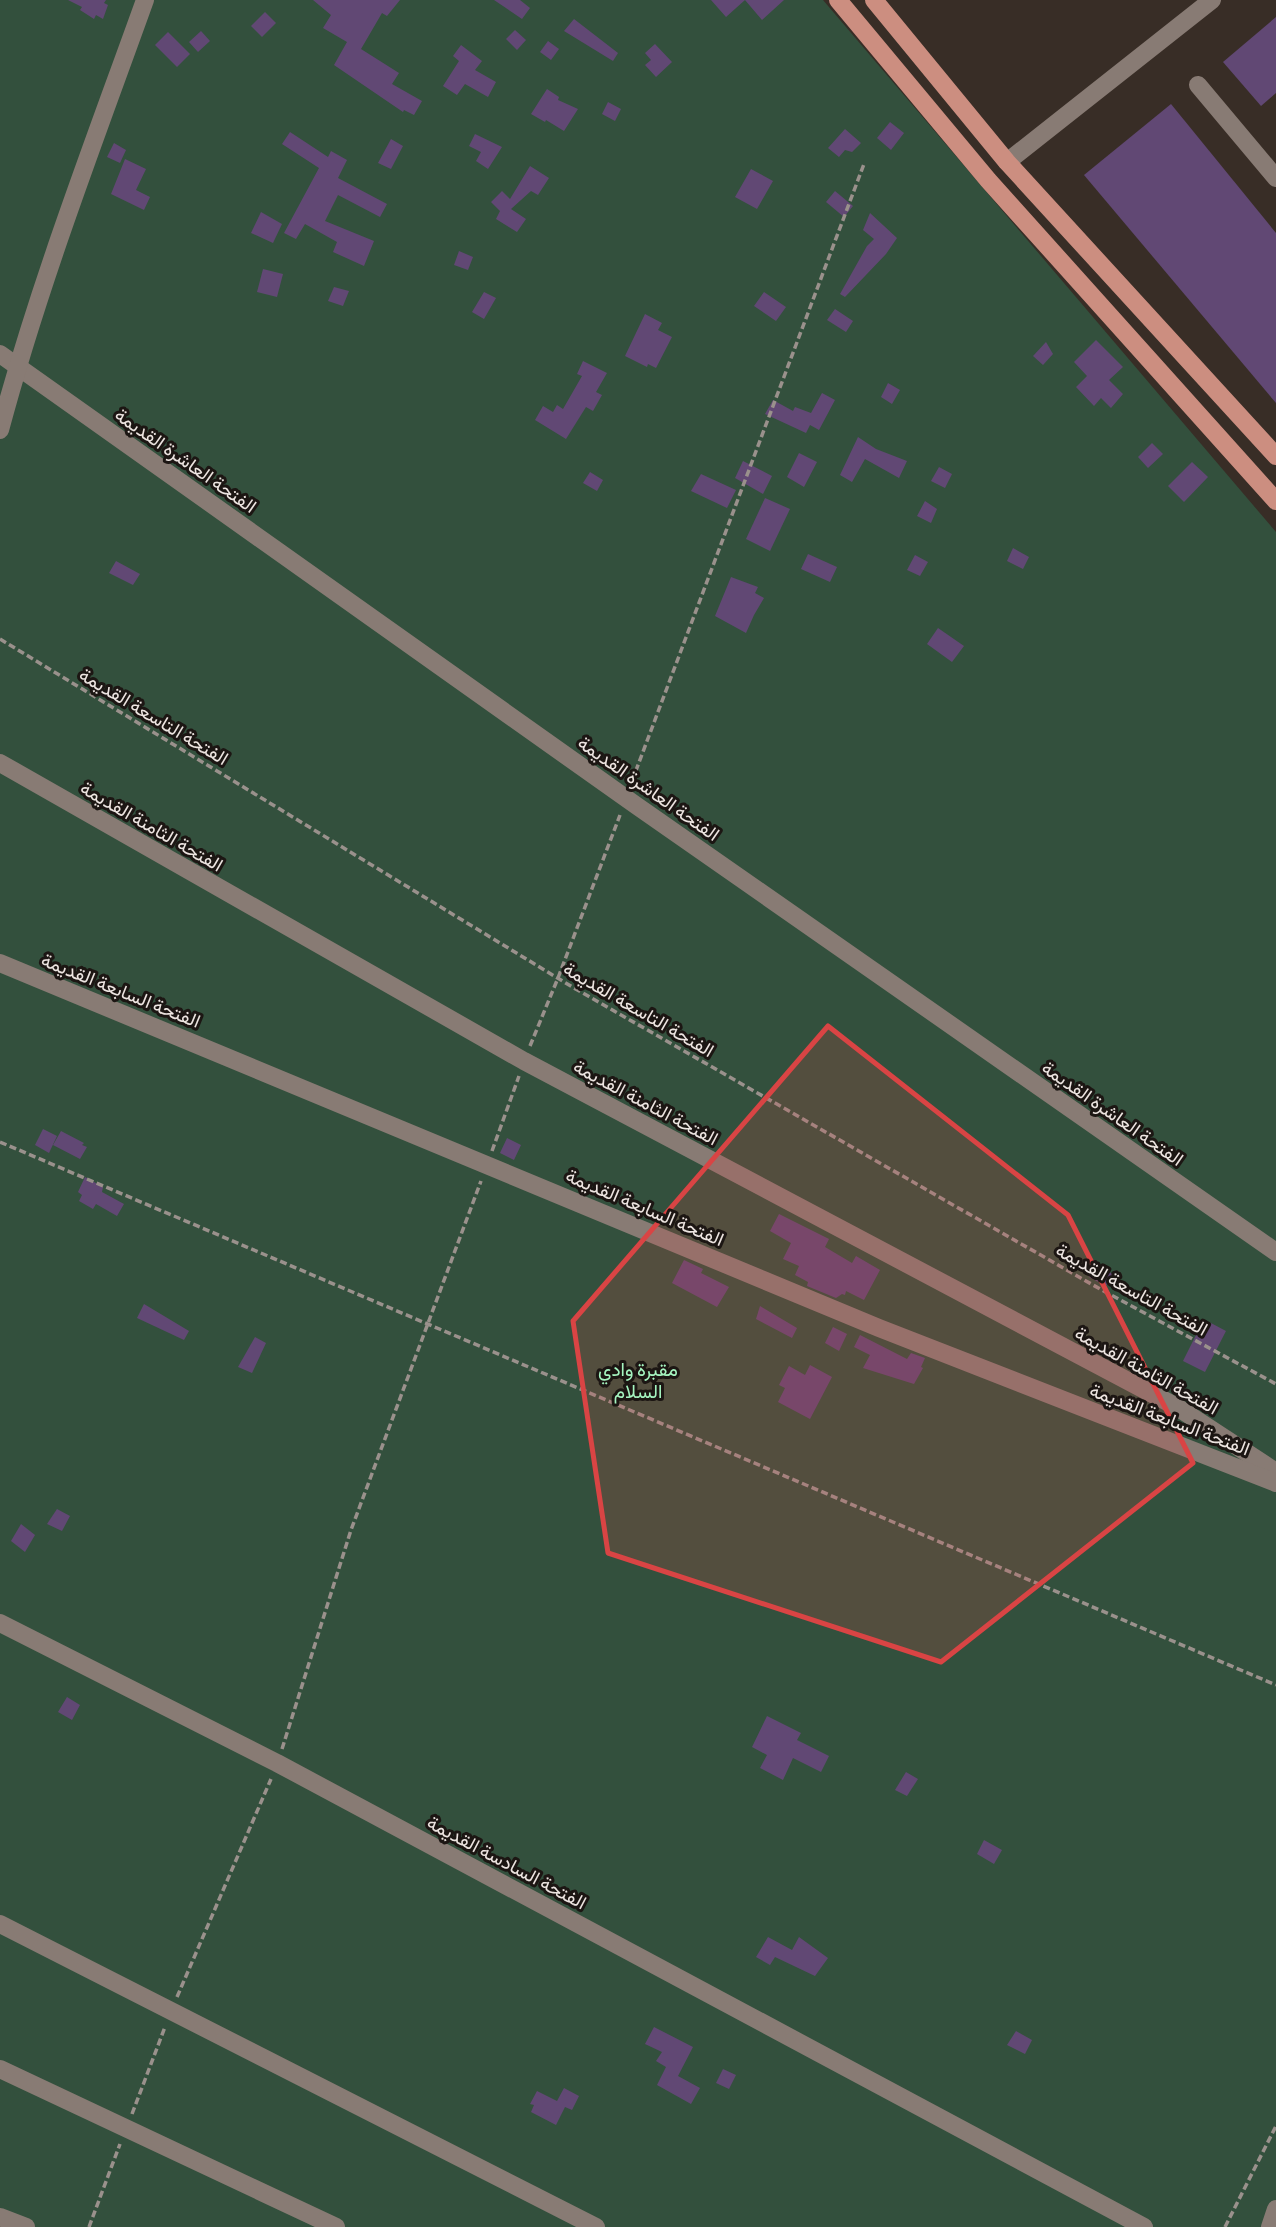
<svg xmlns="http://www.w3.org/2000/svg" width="1276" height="2227" viewBox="0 0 1276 2227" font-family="Commissioner,Vazirmatn,sans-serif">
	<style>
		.green { fill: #33503d }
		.building { fill: #614874 }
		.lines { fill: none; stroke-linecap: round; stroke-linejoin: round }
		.path { stroke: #9a918c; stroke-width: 3.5; stroke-dasharray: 7 3.5; stroke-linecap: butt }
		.minor { stroke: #887b74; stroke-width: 18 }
		.major { stroke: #cc8e80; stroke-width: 18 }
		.marked { fill: #d94444; fill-opacity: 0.2; stroke: #d94444; stroke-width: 5; stroke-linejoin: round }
		.labels { text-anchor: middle; stroke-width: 6; stroke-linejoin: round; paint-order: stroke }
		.street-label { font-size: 19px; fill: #ede5e1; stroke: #1c1613 }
		.park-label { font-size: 19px; fill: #a5f5c0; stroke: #1c1613 }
	</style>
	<rect width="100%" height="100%" fill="#382d26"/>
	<polygon class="green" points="0,0 823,0 1276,532 1276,2227 0,2227"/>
	<g class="building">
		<polygon points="68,0 106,0 104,3 108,5 103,19 96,15 94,19 80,10 82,7"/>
		<polygon points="313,0 400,0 387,16 382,13 361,49 399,73 392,84 422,101 414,115 404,110 403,112 334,65 347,42 323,28 331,15"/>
		<polygon points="494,0 520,0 530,8 522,19"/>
		<polygon points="711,0 784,0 762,20 745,0 726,17"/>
		<polygon points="265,12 276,23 262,37 251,26"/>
		<polygon points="1276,17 1276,93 1261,106 1223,62"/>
		<polygon points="574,19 618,53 613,61 564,31"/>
		<polygon points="515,30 526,40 517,50 506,39"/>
		<polygon points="201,31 210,41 198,52 189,42"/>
		<polygon points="168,32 190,54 177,67 155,45"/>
		<polygon points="548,41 559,49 551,60 540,52"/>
		<polygon points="655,44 672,62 656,77 645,65 651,60 645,53"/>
		<polygon points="461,45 482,61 475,70 496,82 488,97 465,84 457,95 443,86 459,61 453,56"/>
		<polygon points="547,89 559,97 558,100 578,109 564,131 546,120 545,122 531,114"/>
		<polygon points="608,102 621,109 615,121 602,114"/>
		<polygon points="1171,104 1276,233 1276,403 1084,175"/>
		<polygon points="890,122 904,133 891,150 877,138"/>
		<polygon points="845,129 861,143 852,152 845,150 839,157 828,148"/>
		<polygon points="290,132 328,157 331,151 347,160 338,178 387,204 380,217 338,195 325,221 374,241 364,266 333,252 337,242 305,224 296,239 284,233 319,168 282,144"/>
		<polygon points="475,134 502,147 488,169 476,161 481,152 469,146"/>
		<polygon points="391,139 403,146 391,169 378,163"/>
		<polygon points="114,143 126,150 120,163 107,157"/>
		<polygon points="125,159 146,169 136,190 150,197 144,210 111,194"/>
		<polygon points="530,166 549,178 538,195 531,191 511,209 526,219 517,232 496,219 500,211 491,202 502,191 510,199"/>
		<polygon points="751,169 773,181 757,209 735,197"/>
		<polygon points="835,191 853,206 844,217 826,202"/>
		<polygon points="261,212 282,224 273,243 251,233"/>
		<polygon points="870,213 897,238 886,254 845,297 840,294 867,246 874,239 863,230"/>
		<polygon points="459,251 473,257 468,270 454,265"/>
		<polygon points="263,269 283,274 277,297 257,292"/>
		<polygon points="334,287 349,291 343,306 328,301"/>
		<polygon points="484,292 496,298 484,319 472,312"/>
		<polygon points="764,292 786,307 776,321 754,306"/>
		<polygon points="835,309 853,321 846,332 827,320"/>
		<polygon points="645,314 662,323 658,330 672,337 656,368 648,364 647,367 625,356"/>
		<polygon points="1096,340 1123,367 1109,380 1123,394 1111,408 1101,398 1094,406 1076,387 1087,376 1074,362"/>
		<polygon points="1046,342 1053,354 1043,365 1033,356"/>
		<polygon points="583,361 607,373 596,392 602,395 593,411 586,407 566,439 535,420 543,406 553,412 557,405 563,409 582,376 577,374"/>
		<polygon points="888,383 900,390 892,404 881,397"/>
		<polygon points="822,393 835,400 819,430 810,425 806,433 765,414 773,400 793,411 795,407 811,413"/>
		<polygon points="858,437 876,449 907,461 899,478 865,459 852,482 840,475"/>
		<polygon points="1152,443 1163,454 1148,468 1138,457"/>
		<polygon points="799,453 817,462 804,487 787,477"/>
		<polygon points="743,461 772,476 763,494 735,478"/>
		<polygon points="1192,462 1208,477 1184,502 1168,486"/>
		<polygon points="939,467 952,474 945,488 931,481"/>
		<polygon points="590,472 603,480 597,491 583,483"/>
		<polygon points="701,474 736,490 727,508 691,491"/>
		<polygon points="765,498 790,509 770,551 746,539"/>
		<polygon points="925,501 937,509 931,523 917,516"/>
		<polygon points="1013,548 1029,557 1023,569 1007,561"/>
		<polygon points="808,554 837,567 830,582 801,569"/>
		<polygon points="915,555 928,562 920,576 907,570"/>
		<polygon points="116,561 140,574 133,585 109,573"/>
		<polygon points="731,577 758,587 755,593 764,598 754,615 746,633 715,616"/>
		<polygon points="938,628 964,646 952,662 927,644"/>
		<polygon points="43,1129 57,1136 49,1153 35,1145"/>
		<polygon points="61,1131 84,1143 82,1145 87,1147 80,1159 53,1145"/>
		<polygon points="507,1138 521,1145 514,1160 500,1153"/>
		<polygon points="85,1177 103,1187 102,1192 124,1204 117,1216 96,1204 93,1209 79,1201 82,1195 78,1192"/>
		<polygon points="779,1214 829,1239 825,1247 852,1263 856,1256 880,1270 864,1300 846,1291 845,1295 842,1294 836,1298 807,1286 808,1282 795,1275 799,1266 783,1259 791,1243 770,1231"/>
		<polygon points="684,1260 703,1269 701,1273 729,1287 717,1307 672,1283"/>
		<polygon points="1096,1265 1113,1274 1106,1286 1089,1277"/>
		<polygon points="144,1304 189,1331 184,1340 137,1318"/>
		<polygon points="760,1306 797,1328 792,1338 756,1319"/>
		<polygon points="1209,1322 1226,1331 1205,1372 1183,1361 1199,1329 1205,1332"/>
		<polygon points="833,1327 847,1334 839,1351 825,1343"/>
		<polygon points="860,1335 907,1359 911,1353 925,1358 921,1367 923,1368 914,1384 863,1368 870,1355 854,1347"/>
		<polygon points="255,1337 266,1343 252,1373 238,1367"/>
		<polygon points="810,1365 832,1377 810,1419 778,1402 785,1388 779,1385 789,1366 805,1375"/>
		<polygon points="57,1509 70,1516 62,1531 47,1524"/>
		<polygon points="21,1524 35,1535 25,1552 11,1541"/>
		<polygon points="67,1697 80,1705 72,1720 58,1712"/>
		<polygon points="767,1716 801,1733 797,1740 829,1756 821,1772 793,1758 783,1780 760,1768 767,1755 752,1747"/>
		<polygon points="906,1772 918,1779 907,1796 895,1790"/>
		<polygon points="984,1840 1002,1850 994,1864 977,1854"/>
		<polygon points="768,1937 792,1950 799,1937 828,1958 815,1976 775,1957 770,1965 756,1957"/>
		<polygon points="654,2027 693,2047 678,2076 700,2088 691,2104 657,2085 666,2067 656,2061 662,2052 645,2044"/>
		<polygon points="1016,2031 1032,2040 1025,2054 1007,2045"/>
		<polygon points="723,2069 736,2075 729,2089 716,2083"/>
		<polygon points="564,2088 579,2096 572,2110 565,2107 556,2125 531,2112 534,2105 530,2104 537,2091 557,2101"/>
	</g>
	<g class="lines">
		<g class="path">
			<polyline points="0,639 574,988 1100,1289 1276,1384"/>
			<polyline points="632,781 864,164"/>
			<polyline points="530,1046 558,978 620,815"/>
			<polyline points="0,1142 1276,1685"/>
			<polyline points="492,1151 519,1076"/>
			<polyline points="282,1749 351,1530 481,1181"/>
			<polyline points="177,1997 271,1779"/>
			<polyline points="132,2114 165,2027"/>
			<polyline points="89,2227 120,2144"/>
			<polyline points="1225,2227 1276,2126"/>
		</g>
		<g class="minor">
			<polyline points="1198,85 1276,178"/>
			<polyline points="1007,162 1212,0"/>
			<polyline points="0,354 637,806 1276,1252"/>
			<path d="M0 430C39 284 94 142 145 0"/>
			<polyline points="0,763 524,1061 1177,1407 1276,1472"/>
			<polyline points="0,963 879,1328 1276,1483"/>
			<polyline points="0,1623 277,1763 1144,2227"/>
			<polyline points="0,1924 596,2227"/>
			<polyline points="0,2069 336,2227"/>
			<polyline points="0,2217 26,2227"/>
			<polyline points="1270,2227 1276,2209"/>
		</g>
		<g class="major">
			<polyline points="838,0 988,180 1276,501"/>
			<polyline points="874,0 1007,162 1276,456"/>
		</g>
	</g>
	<path class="marked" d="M828 1026 1068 1215 1193 1463 941 1662 608 1553 573 1321Z"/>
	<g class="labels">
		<g class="street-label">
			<text transform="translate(186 460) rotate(35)" y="7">الفتحة العاشرة القديمة</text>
			<text transform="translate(154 716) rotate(31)" y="7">الفتحة التاسعة القديمة</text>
			<text transform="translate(649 788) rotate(35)" y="7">الفتحة العاشرة القديمة</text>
			<text transform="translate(152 826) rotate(30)" y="7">الفتحة الثامنة القديمة</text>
			<text transform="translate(121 990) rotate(22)" y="7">الفتحة السابعة القديمة</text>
			<text transform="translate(639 1009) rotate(30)" y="7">الفتحة التاسعة القديمة</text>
			<text transform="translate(646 1102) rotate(28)" y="7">الفتحة الثامنة القديمة</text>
			<text transform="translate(1113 1113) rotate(35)" y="7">الفتحة العاشرة القديمة</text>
			<text transform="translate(645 1207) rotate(23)" y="7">الفتحة السابعة القديمة</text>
			<text transform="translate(1132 1289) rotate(29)" y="7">الفتحة التاسعة القديمة</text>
			<text transform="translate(1147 1370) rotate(29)" y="7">الفتحة الثامنة القديمة</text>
			<text transform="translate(1170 1419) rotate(21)" y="7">الفتحة السابعة القديمة</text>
			<text transform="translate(507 1862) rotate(28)" y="7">الفتحة السادسة القديمة</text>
		</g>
		<g class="park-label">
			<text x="638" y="1376">مقبرة وادي<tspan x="638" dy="22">السلام</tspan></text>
		</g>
	</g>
</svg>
